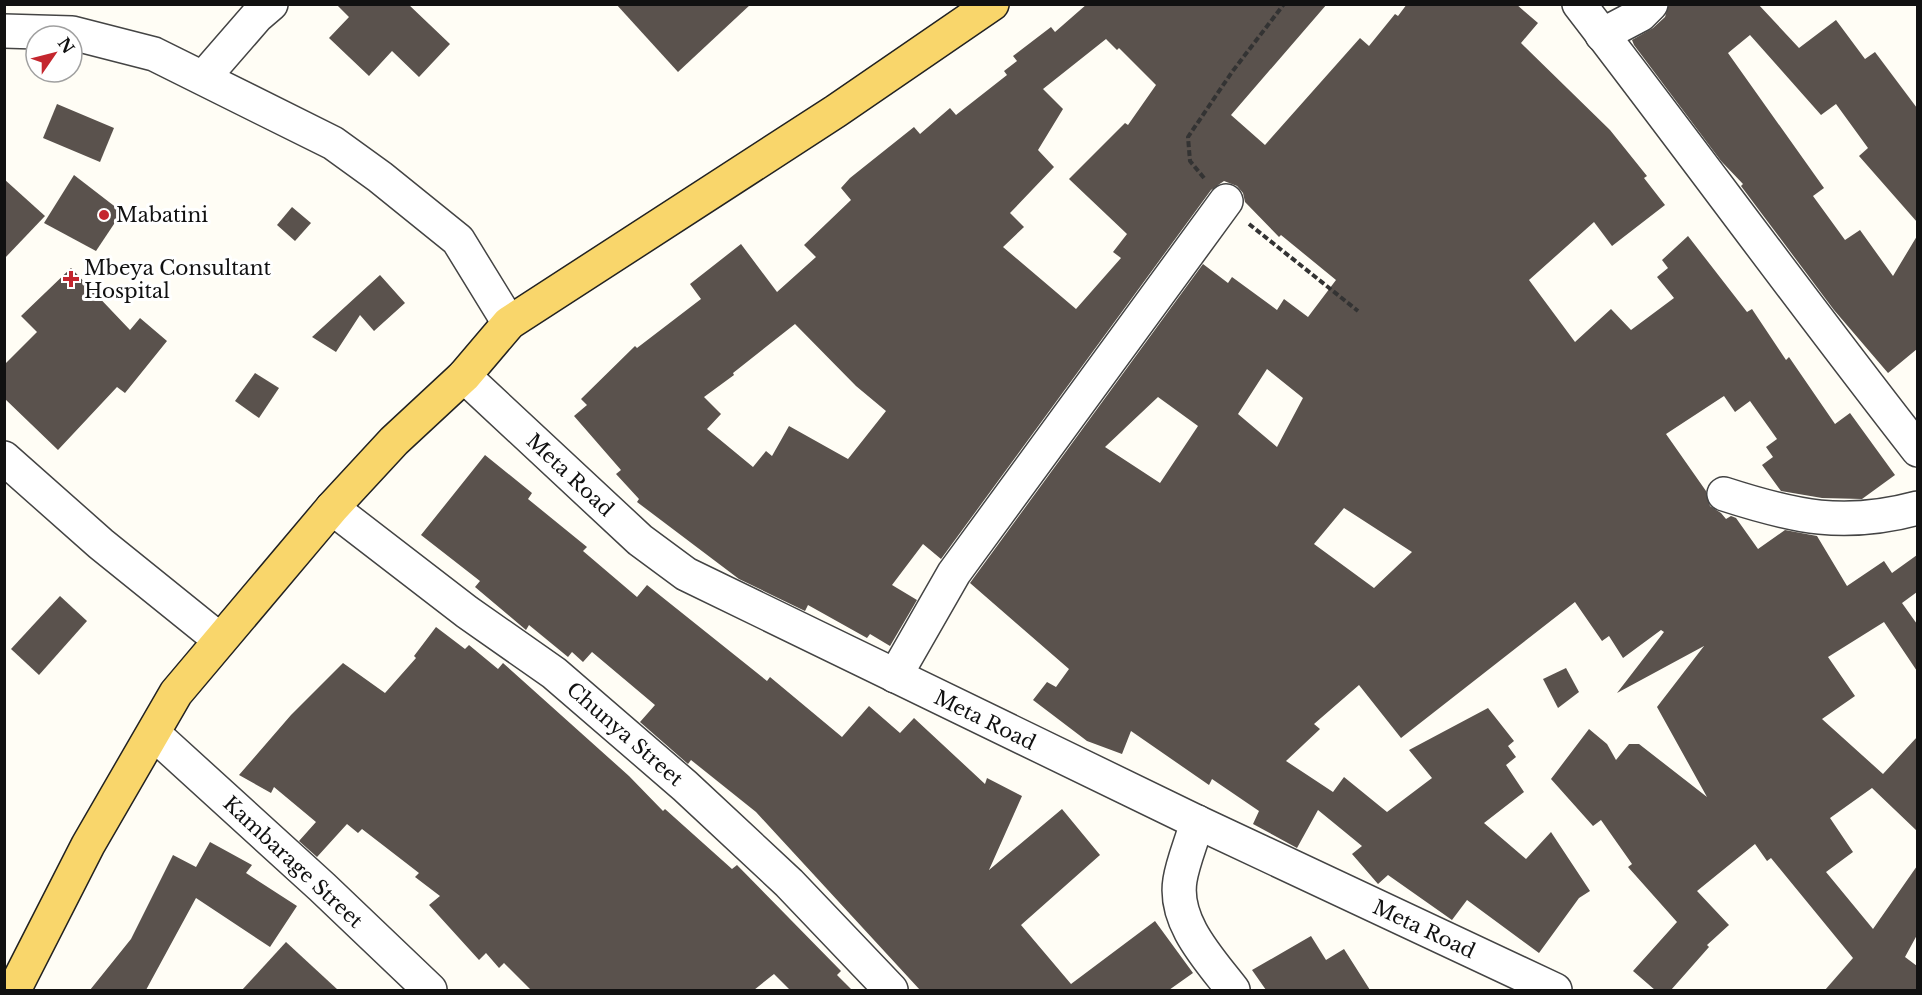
<svg xmlns="http://www.w3.org/2000/svg" width="1922" height="995" viewBox="0 0 1922 995" font-family="'Libre Baskerville',serif">
	<style>
		.building { fill: #5a524d; fill-rule: evenodd }
		.lines { fill: none; stroke-linecap: round; stroke-linejoin: round }
		.minor-casing { stroke: #444; stroke-width: 36 }
		.major-casing { stroke: #222; stroke-width: 36 }
		.path { stroke: #333; stroke-width: 4; stroke-dasharray: 6 3; stroke-linecap: butt }
		.minor { stroke: #fff; stroke-width: 33 }
		.major { stroke: #f9d66b; stroke-width: 33 }
		.poi-dot { fill: #c4262e; stroke: #fff; stroke-width: 2 }
		.labels { text-anchor: middle; stroke-width: 6; stroke-linejoin: round; paint-order: stroke }
		.poi-label { font-size: 20px; fill: #111; stroke: #fff; text-anchor: start }
		.street-label { font-size: 20px; fill: #111; stroke: #fff }
	</style>
	<rect width="100%" height="100%" fill="#fffdf5"/>
	<g class="building">
		<polygon points="336,4 408,4 450,44 419,77 392,51 369,76 329,38 349,17"/>
		<polygon points="616,4 751,4 678,72"/>
		<path d="M1087 4H1327L1231 115 1265 145 1360 38 1369 46 1395 14 1398 16 1407 4H1516L1538 23 1521 43 1610 130 1647 176 1644 178 1665 205 1612 246 1594 222 1529 280 1575 342 1611 309 1631 330 1674 298 1657 277 1668 268 1662 260 1688 236 1747 312 1752 309 1786 360 1789 357 1835 424 1850 413 1895 475 1862 499 1822 498 1781 491 1762 465 1773 457 1766 447 1777 439 1750 401 1735 412 1724 396 1666 434 1706 491 1710 506 1721 513 1726 519 1731 516 1736 518 1758 549 1785 530 1817 536 1847 586 1884 561 1892 573 1917 555V592L1902 603 1917 624V671L1884 622 1828 657 1855 696 1822 719 1883 774 1917 737V831L1872 788 1830 818 1853 852 1826 872 1873 929 1917 866V935L1905 957 1917 966V990H1825L1853 958 1771 858 1767 861 1755 844 1697 891 1729 925 1707 945 1709 947 1671 990H1655L1633 971 1677 922 1628 867 1632 864 1601 820 1593 826 1551 779 1589 729 1607 744 1616 760 1629 744H1639L1707 797 1657 707 1704 646 1617 693 1664 632 1661 630 1623 658 1609 636 1602 641 1575 602 1401 738 1359 685 1314 724 1320 729 1286 761 1333 792 1344 777 1387 812 1432 778 1409 750 1488 708 1514 741 1508 746 1516 757 1506 765 1524 792 1484 823 1526 859 1551 832 1590 891 1579 898 1539 953 1467 900 1452 920 1388 875 1378 884 1352 854 1362 846 1318 810 1297 848 1253 824 1259 811 1212 779 1209 785 1131 731 1122 754 1087 741 1033 700 1047 682 1056 687 1069 669 970 583 1203 264 1228 283 1232 277 1277 310 1284 299 1308 317 1336 280 1281 235 1279 237 1245 202 1243 193 1237 186 1224 181 1211 190 941 559 923 544 892 585 917 600 890 646 870 634 867 638 808 605 805 611 739 579 637 502 639 499 616 474 621 470 574 416 587 405 581 399 635 346 637 348 701 299 690 284 741 244 777 292 816 257 804 245 851 200 841 188 850 178 914 127 920 134 950 108 956 115 1007 75 1004 71 1017 61 1013 56 1051 27 1055 32ZM1106 39 1117 50 1119 48 1156 85 1128 125 1125 123 1069 179 1127 234 1113 252 1121 258 1076 309 1003 247 1024 227 1010 213 1054 167 1038 150 1063 109 1043 89ZM795 324 856 386 886 411 848 459 789 426 772 456 766 451 753 467 707 429 721 414 704 397 734 375 733 373ZM1267 369 1303 398 1277 447 1238 414ZM1158 397 1198 426 1160 483 1105 447ZM1344 508 1412 552 1374 588 1314 544Z"/>
		<polygon points="1669,4 1758,4 1799,48 1836,20 1865,59 1875,52 1917,108 1917,222 1859,156 1868,148 1836,104 1821,115 1750,35 1728,53 1824,188 1813,196 1845,240 1860,230 1893,276 1917,236 1917,349 1888,373 1834,310 1741,186 1743,184 1721,161 1634,45 1632,40 1653,28 1665,17"/>
		<polygon points="57,104 114,128 100,162 43,138"/>
		<polygon points="74,175 122,212 96,251 44,223"/>
		<polygon points="4,179 45,216 4,259"/>
		<polygon points="292,207 311,223 295,241 277,225"/>
		<polygon points="71,268 130,330 140,318 167,341 125,393 117,387 58,450 4,398 4,365 37,332 21,316"/>
		<polygon points="380,275 405,303 374,331 360,315 336,352 312,337"/>
		<polygon points="255,373 279,388 259,418 235,401"/>
		<polygon points="485,455 532,493 528,499 587,547 583,551 637,597 647,585 767,681 770,677 842,737 869,706 900,733 914,718 985,784 987,778 1022,796 989,870 1062,809 1100,855 1021,925 1071,984 1155,921 1193,973 1169,990 920,990 756,812 691,760 688,764 640,722 655,705 592,652 583,662 572,652 568,657 529,625 526,630 475,587 480,581 421,535"/>
		<polygon points="60,596 87,621 39,675 11,649"/>
		<polygon points="436,627 465,649 469,645 498,669 503,663 629,776 663,811 665,809 732,869 737,865 841,971 837,975 852,990 790,990 774,974 754,990 531,990 504,963 499,968 486,953 479,960 429,905 440,896 415,877 419,873 362,829 358,833 347,824 317,857 299,841 316,822 274,787 271,793 239,775 291,715 343,663 385,693 416,658 414,656"/>
		<polygon points="1566,668 1579,692 1558,708 1543,679"/>
		<polygon points="210,842 252,865 246,873 297,906 270,947 196,898 146,990 90,990 131,939 173,855 196,867"/>
		<polygon points="1311,936 1326,960 1344,949 1370,990 1266,990 1252,970"/>
		<polygon points="286,942 338,990 242,990"/>
	</g>
	<g class="lines">
		<defs>
			<g id="minor">
				<path d="M1579 4C1693 152 1803 303 1918 450"/>
				<polyline points="4,31 72,33 154,54 333,143 380,177 458,240 509,323"/>
				<polyline points="1602,35 1640,15 1651,4"/>
				<polyline points="204,77 257,16 271,4"/>
				<polyline points="464,376 640,540 686,574 1197,822 1555,990"/>
				<polyline points="4,458 101,544 220,640"/>
				<path d="M1724 494C1795 517 1844 528 1918 508"/>
				<polyline points="332,508 467,612 554,673 685,786 789,883 891,990"/>
				<polyline points="895,676 954,573 1226,201"/>
				<polyline points="154,734 322,887 430,990"/>
				<path d="M1197 822C1192 841 1183 861 1180 880 1173 922 1210 960 1233 990"/>
			</g>
			<polyline id="major" points="14,990 88,845 176,693 332,508 394,441 464,376 509,323 836,111 992,4"/>
		</defs>
		<use href="#minor" class="minor-casing"/>
		<use href="#major" class="major-casing"/>
		<g class="path">
			<polyline points="1204,178 1190,161 1188,137 1232,72 1284,4"/>
			<polyline points="1249,224 1358,311"/>
		</g>
		<use href="#minor" class="minor"/>
		<use href="#major" class="major"/>
	</g>
	<g class="poi-dot">
		<circle cx="104" cy="215" r="6"/>
		<path d="M68 270h6v6h6v6h-6v6h-6v-6h-6v-6h6z"/>
	</g>
	<g class="labels">
		<g class="poi-label">
			<text x="116" y="222">Mabatini</text>
			<text x="84" y="275">Mbeya Consultant<tspan x="84" dy="23">Hospital</tspan></text>
		</g>
		<g class="street-label">
			<text transform="translate(570 475) rotate(43)" y="7">Meta Road</text>
			<text transform="translate(985 720) rotate(26)" y="7">Meta Road</text>
			<text transform="translate(625 734) rotate(41)" y="7">Chunya Street</text>
			<text transform="translate(293 862) rotate(43)" y="7">Kambarage Street</text>
			<text transform="translate(1424 929) rotate(25)" y="7">Meta Road</text>
		</g>
	</g>
	<rect width="1922" height="995" fill="none" stroke="#111111" stroke-width="12"/>
	<g transform="translate(54 54) rotate(55)"><circle r="28" fill="#ffffff" stroke="#a0a0a0" stroke-width="1.5"/>
	<path d="M0-4.5L10 22L0 15L-10 22Z" fill="#c4262e"/>
	<text y="-9" font-size="16" font-weight="bold" text-anchor="middle" fill="#111111">N</text>
	</g>
</svg>
